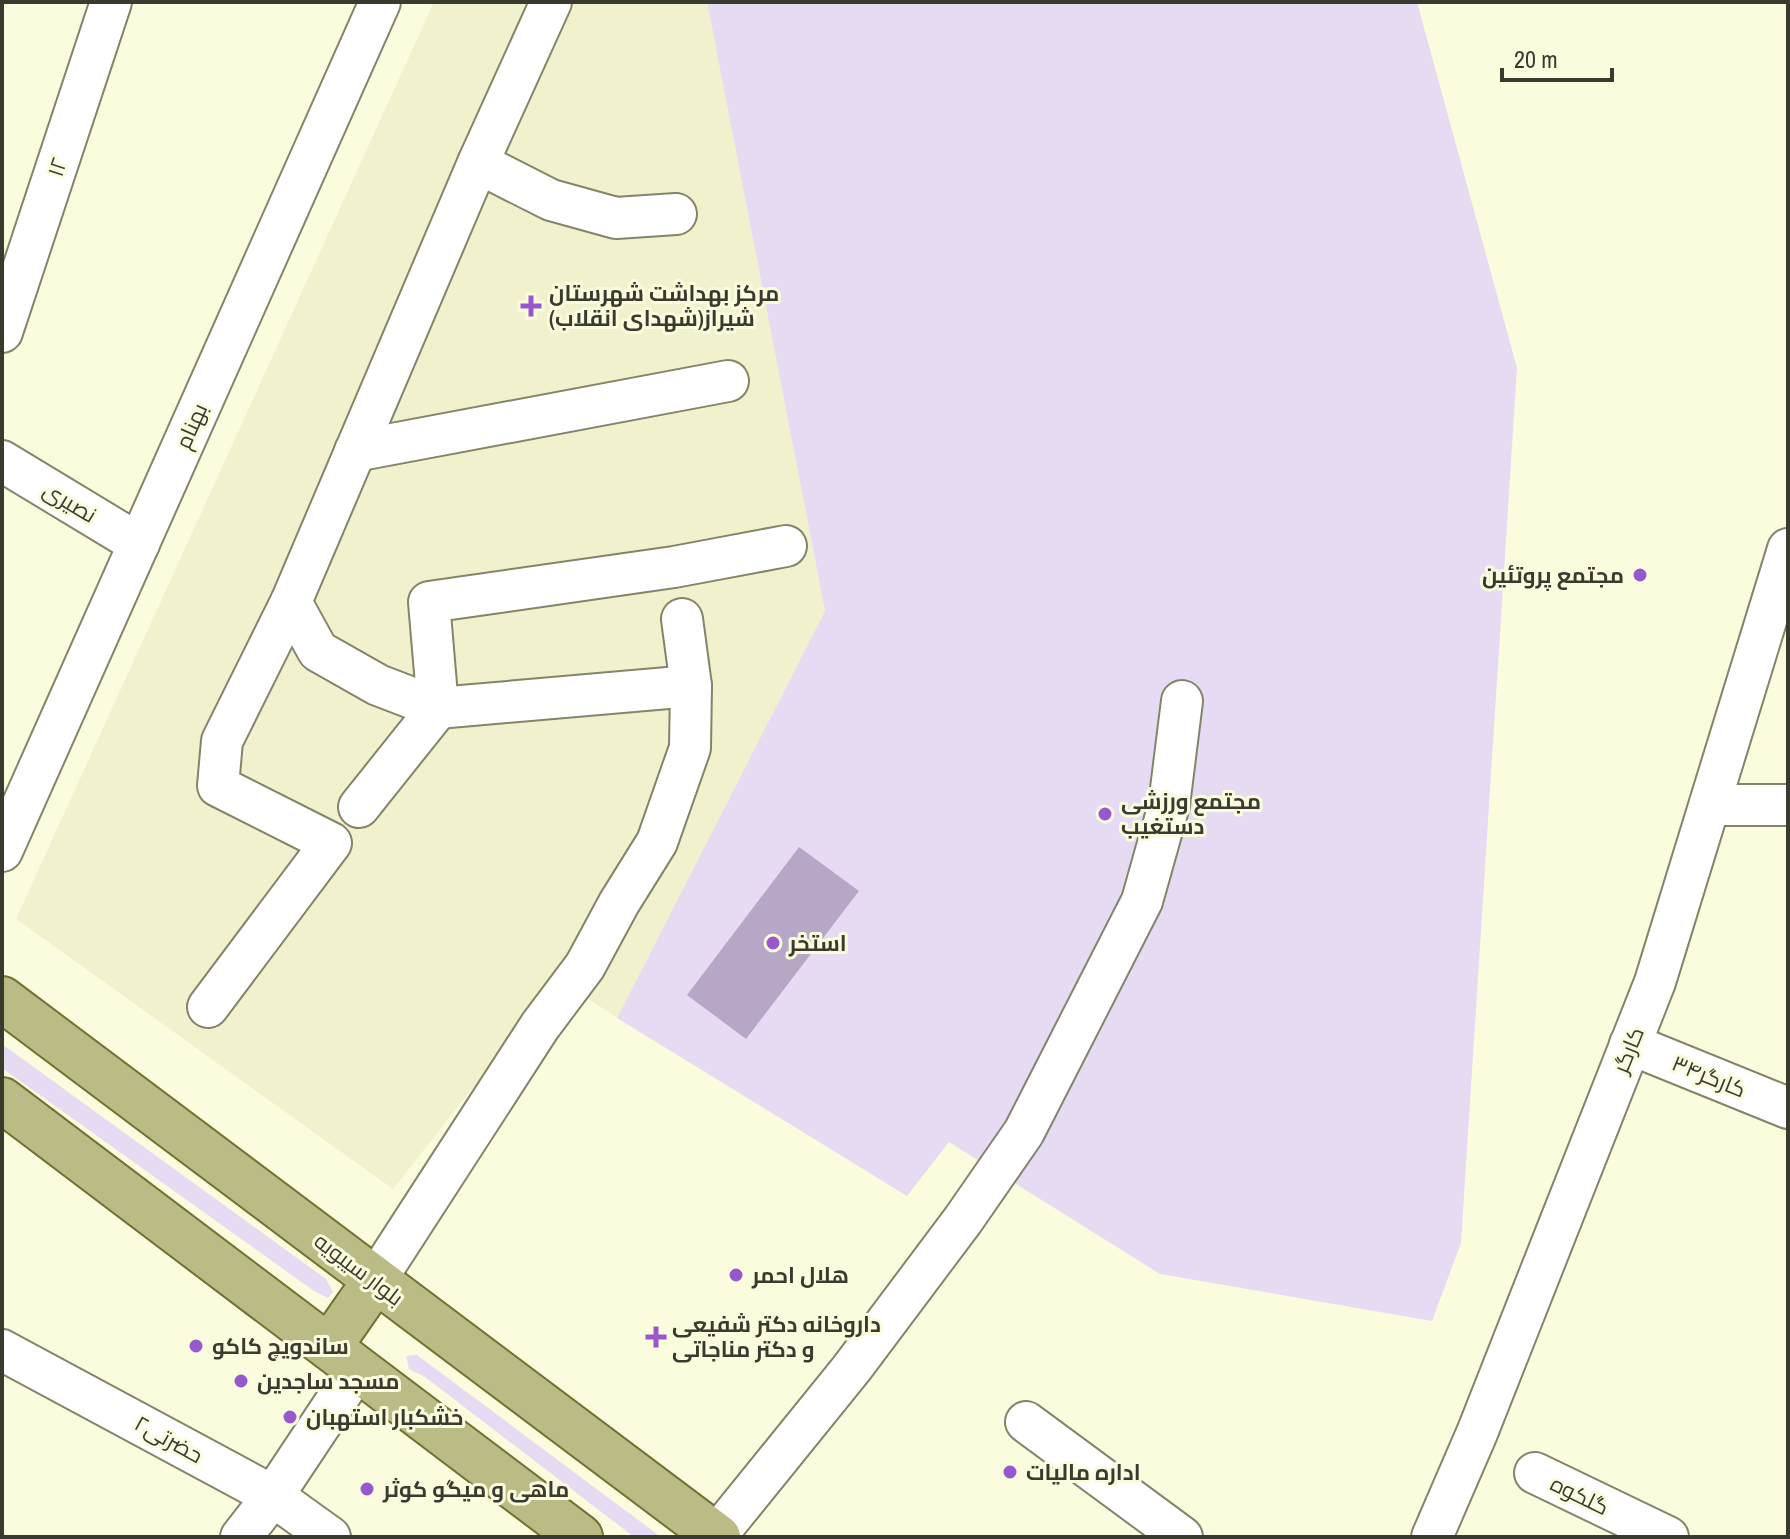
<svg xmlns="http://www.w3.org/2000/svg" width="1790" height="1539" viewBox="0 0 1790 1539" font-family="'Archivo Narrow',Cairo,sans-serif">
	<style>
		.built { fill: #f1f2cd }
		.green { fill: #e6dbf3 }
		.water { fill: #b7a7c7 }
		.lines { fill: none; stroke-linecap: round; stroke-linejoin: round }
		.minor-casing { stroke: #838469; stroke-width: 44 }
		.major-casing { stroke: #717132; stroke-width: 48 }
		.minor { stroke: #fff; stroke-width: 40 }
		.major { stroke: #bbbb85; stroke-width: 44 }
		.poi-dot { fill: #9857cd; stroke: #fbfcde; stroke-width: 3 }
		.labels { text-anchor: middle; stroke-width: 6; stroke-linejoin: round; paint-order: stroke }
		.street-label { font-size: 22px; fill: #3a3b2f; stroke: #fbfcde }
		.poi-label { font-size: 22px; font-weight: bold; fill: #3a3b2f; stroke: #fbfcde; text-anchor: start }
	</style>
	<rect width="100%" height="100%" fill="#fbfcde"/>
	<polygon class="built" points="434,2 707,2 825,611 617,1018 559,979 393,1189 16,919"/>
	<g class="green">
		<polygon points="707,2 1417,2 1517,368 1461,1243 1432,1321 1160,1274 949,1142 907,1196 617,1018 825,611"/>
		<polygon points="2,1044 326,1279 333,1292 328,1298 314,1291 2,1068"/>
		<polygon points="417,1355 661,1537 634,1537 425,1377 409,1369 406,1356"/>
	</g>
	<polygon class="water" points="799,847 859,891 746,1039 687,995"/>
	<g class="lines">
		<defs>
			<g id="minor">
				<polyline points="478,163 551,200 616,218 676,214"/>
				<polyline points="2,332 111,2"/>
				<polyline points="355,451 728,381"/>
				<polyline points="2,461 139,544"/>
				<polyline points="291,602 318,651 378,685 438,708 359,807"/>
				<polyline points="691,686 438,708 429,602 674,567 786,546"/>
				<polyline points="1710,805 1788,805"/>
				<polyline points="2,851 380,2"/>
				<polyline points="208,1007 331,843 218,786 222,741 291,602 478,163 551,2"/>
				<polyline points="1630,1044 1788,1108"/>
				<polyline points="375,1281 540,1026 585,966 619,903 657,842 690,748 691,686 682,619"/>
				<polyline points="2,1350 273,1496 330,1537"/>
				<polyline points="1026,1422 1182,1537"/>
				<polyline points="1535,1473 1668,1537"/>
				<polyline points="716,1536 852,1368 963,1220 1024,1132 1142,901 1169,805 1182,701"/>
				<polyline points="241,1537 273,1496 358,1368"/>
				<polyline points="1432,1537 1477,1433 1655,982 1788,549"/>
			</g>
			<g id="major">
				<polyline points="2,999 718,1537"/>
				<polyline points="2,1100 580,1537"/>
				<polyline points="329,1347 375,1281"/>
			</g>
		</defs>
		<use href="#minor" class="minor-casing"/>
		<use href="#major" class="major-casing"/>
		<use href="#minor" class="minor"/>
		<use href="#major" class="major"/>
	</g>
	<g class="poi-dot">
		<path d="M527 294h8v8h8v8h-8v8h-8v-8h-8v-8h8z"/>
		<circle cx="1640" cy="575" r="8"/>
		<circle cx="1105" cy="814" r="8"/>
		<circle cx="773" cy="943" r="8"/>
		<circle cx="736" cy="1275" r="8"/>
		<path d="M652 1325h8v8h8v8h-8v8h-8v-8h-8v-8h8z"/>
		<circle cx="196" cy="1346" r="8"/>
		<circle cx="241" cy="1381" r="8"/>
		<circle cx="290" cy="1417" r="8"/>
		<circle cx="1010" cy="1472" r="8"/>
		<circle cx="367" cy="1489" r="8"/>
	</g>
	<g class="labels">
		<g class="street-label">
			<text transform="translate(57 167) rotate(-72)" y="8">۱۲</text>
			<text transform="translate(191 426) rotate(-66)" y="8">بهنام</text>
			<text transform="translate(70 502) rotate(31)" y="8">نصیری</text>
			<text transform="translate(1628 1050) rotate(-68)" y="8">کارگر</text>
			<text transform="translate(1709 1076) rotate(22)" y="8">کارگر۳۴</text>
			<text transform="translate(359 1269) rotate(37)" y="8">بلوار سیبویه</text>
			<text transform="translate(169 1439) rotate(29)" y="8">حضرتی۲</text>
			<text transform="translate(1580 1495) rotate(26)" y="8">گلکوه</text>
		</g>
		<g class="poi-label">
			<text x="549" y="301">مرکز بهداشت شهرستان<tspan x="549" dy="25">شیراز(شهدای انقلاب)</tspan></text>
			<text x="1624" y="583" text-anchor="end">مجتمع پروتئین</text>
			<text x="1121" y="809">مجتمع ورزشی<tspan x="1121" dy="25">دستغیب</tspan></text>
			<text x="789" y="951">استخر</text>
			<text x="752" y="1283">هلال احمر</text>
			<text x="672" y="1332">داروخانه دکتر شفیعی<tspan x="672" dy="25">و دکتر مناجاتی</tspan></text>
			<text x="212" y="1354">ساندویچ کاکو</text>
			<text x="257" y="1389">مسجد ساجدین</text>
			<text x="306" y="1425">خشکبار استهبان</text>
			<text x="1026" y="1480">اداره مالیات</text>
			<text x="383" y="1497">ماهی و میگو کوثر</text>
		</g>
	</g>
	<rect width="1790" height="1539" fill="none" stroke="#3a3b2f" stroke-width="8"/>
	<path d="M1502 68v12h110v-12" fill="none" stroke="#3a3b2f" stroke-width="4"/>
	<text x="1514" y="68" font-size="24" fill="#3a3b2f" stroke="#fbfcde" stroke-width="6" paint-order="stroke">20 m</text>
</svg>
